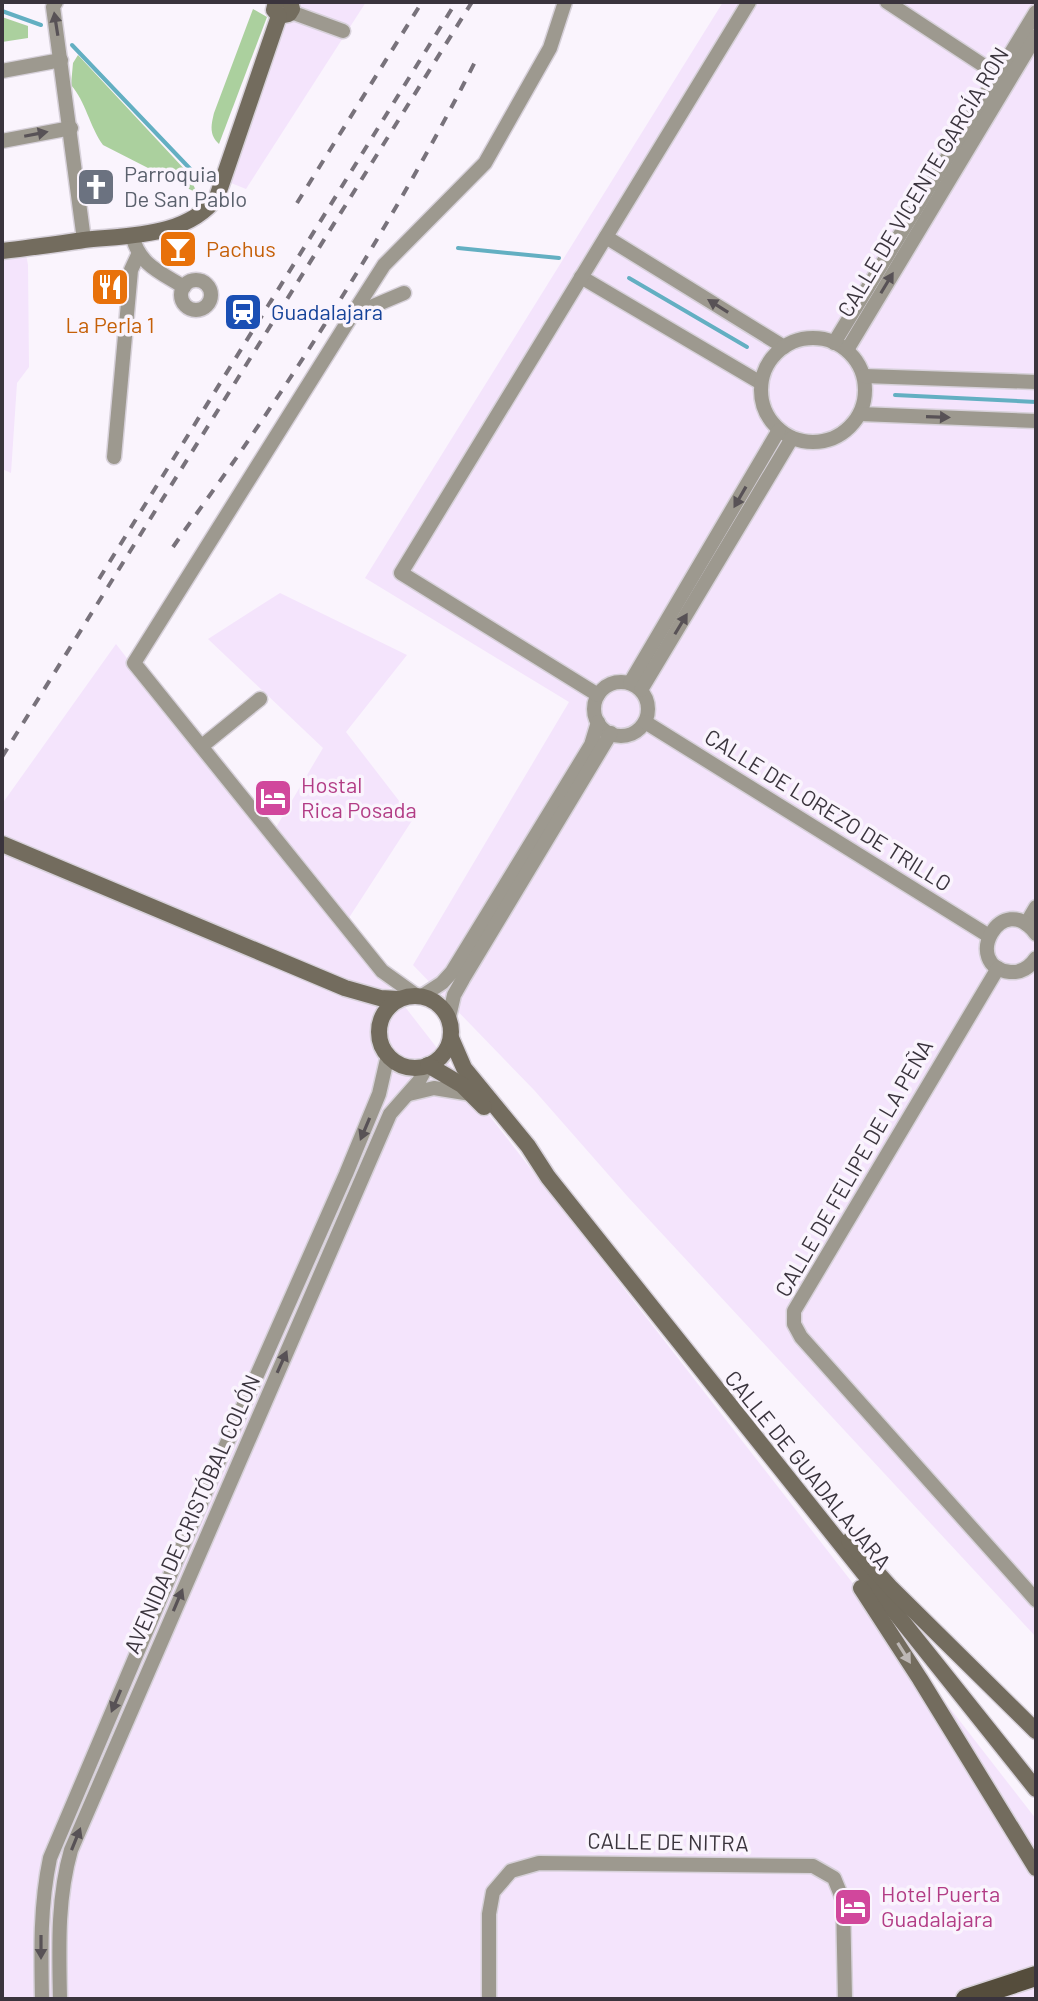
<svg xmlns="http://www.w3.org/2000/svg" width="1038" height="2001" viewBox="0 0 1038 2001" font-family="Barlow,sans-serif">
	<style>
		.built { fill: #f4e4fc }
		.green { fill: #abd09e }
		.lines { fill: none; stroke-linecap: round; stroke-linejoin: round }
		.stream { stroke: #63afc2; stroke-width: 4 }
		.minor-casing { stroke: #d7d1da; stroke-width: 17 }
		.secondary-casing { stroke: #d7d1da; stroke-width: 19 }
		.primary-casing { stroke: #d7d1da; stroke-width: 23 }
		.minor { stroke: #9d998f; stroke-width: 14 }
		.secondary { stroke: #736c5e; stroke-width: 16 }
		.primary { stroke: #554d3c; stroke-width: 20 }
		.rail { stroke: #78727b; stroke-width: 4; stroke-dasharray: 10 10; stroke-linecap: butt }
		.oneway { fill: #585256 }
		.oneway2 { fill: #bdb7b5 }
		.labels { text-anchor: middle; stroke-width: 7; stroke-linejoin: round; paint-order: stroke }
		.worship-label { font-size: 22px; fill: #5b616d; stroke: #faf4fd; text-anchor: start }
		.street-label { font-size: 22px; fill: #3a343d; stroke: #faf4fd }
		.food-label { font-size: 22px; fill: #c56008; stroke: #faf4fd; text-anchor: start }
		.transit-label { font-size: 22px; fill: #164399; stroke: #faf4fd; text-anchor: start }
		.hotel-label { font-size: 22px; fill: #b23c85; stroke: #faf4fd; text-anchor: start }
	</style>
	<rect width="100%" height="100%" fill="#faf4fd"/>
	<g class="built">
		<polygon points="286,2 366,2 246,189 231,183"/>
		<polygon points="723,2 1036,2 1036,1637 628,1197 534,1090 413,965 569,702 365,578"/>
		<polygon points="25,248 28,265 29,367 17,383 11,473 2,469 2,251"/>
		<polygon points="280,593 407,655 346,732 413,819 343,927 1036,1819 1036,1999 2,1999 2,804 116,644 268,841 323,748 208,639"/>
	</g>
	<g class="green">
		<path d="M253 9 267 17 219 144C209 135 211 125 214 113Z"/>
		<polygon points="2,17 28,26 28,38 2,42"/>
		<path d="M78 55 188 173 197 193 103 145C89 125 86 102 71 85L73 63Z"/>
	</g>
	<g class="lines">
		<g class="stream">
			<polyline points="2,11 41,25"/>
			<polyline points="72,45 196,175"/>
			<polyline points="458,248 559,258"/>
			<polyline points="629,278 747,347"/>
			<polyline points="895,395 1036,402"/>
		</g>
		<defs>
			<g id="minor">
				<polyline points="56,2 53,7 84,240"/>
				<polyline points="887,2 998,75"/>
				<polyline points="291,12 343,31"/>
				<polyline points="2,71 61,60"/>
				<polyline points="2,141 71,128"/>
				<path d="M132 235C139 265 160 272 184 287"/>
				<polyline points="606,237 784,347"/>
				<polyline points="581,277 761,383"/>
				<circle cx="196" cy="295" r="15"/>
				<polyline points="404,293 352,315 134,663 382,971 417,996"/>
				<polyline points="352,315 384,265 485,163 550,48 565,2"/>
				<circle cx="813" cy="390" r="52"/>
				<polyline points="834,343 1036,12"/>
				<polyline points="847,350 1036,36"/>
				<polyline points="864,376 1036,382"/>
				<polyline points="860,414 1036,421"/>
				<polyline points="114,457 131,270 138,255"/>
				<circle cx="621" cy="709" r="27"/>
				<polyline points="630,683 779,430"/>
				<polyline points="641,690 792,438"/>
				<polyline points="598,695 401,573 749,2"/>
				<polyline points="645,722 989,936"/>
				<polyline points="202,746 260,699"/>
				<polyline points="1026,924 1036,907"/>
				<path d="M1036 934C1002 887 960 966 1010 972 1022 973 1030 967 1036 958"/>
				<polyline points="998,968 794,1311 794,1324 801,1337 1036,1600"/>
				<polyline points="422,996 442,983 452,972 591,745 598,722"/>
				<polyline points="449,1017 454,995 463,979 611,733"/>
				<polyline points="409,1094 434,1088 471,1094"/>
				<path d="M42 1999C41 1951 40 1905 50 1858L211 1479 346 1174 379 1094 388 1055"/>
				<path d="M60 1999C59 1948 57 1899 71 1850L390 1114 419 1081 427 1066"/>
				<polyline points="489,1999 489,1914 493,1892 511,1871 539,1863 813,1866 834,1878 843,1900 845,1999"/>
			</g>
			<g id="secondary">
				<polyline points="279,16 289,14 292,9 290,2"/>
				<path d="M2 251C29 248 56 244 84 240 130 235 187 237 217 197L279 16 274 10 276 2"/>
				<polyline points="2,844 345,988 380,998 399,999"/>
				<circle cx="415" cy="1032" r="36"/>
				<polyline points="451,1038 464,1068 528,1146 548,1177 1036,1789"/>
				<polyline points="428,1065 462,1085 484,1107"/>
				<polyline points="849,1541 891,1588 1036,1731"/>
				<polyline points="861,1588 920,1679 1036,1868"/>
			</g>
			<polyline id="primary" points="966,1999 1036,1976"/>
		</defs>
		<use href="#minor" class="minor-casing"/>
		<use href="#secondary" class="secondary-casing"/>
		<use href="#primary" class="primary-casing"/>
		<use href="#minor" class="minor"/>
		<use href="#secondary" class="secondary"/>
		<use href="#primary" class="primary"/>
		<g class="rail">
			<polyline points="297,203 422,2"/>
			<path d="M173 547C200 508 228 471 254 432 335 313 411 188 476 60"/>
			<polyline points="99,579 456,2"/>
			<polyline points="2,757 472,2"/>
		</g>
	</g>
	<defs><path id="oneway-solid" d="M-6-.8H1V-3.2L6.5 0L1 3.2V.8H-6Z" transform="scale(2)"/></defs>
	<g class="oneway">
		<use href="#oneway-solid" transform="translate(56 24) rotate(-99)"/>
		<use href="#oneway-solid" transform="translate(36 134) rotate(-11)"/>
		<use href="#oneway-solid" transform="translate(887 283) rotate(-59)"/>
		<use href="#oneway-solid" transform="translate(718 306) rotate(-148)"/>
		<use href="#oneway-solid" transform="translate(938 417) rotate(2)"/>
		<use href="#oneway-solid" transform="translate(740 497) rotate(120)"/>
		<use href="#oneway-solid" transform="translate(681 624) rotate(-59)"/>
		<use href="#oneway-solid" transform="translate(365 1129) rotate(113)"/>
		<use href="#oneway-solid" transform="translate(282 1362) rotate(-66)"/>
		<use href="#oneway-solid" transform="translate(178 1600) rotate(-67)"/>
		<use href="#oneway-solid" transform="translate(116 1701) rotate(113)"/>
		<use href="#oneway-solid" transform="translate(76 1839) rotate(-68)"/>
		<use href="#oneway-solid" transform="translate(41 1947) rotate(90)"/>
	</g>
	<use class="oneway2" href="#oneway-solid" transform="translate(904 1653) rotate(58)"/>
	<defs>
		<symbol id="church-square" viewBox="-11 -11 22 22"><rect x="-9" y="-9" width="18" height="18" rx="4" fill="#6b7280" stroke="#faf4fd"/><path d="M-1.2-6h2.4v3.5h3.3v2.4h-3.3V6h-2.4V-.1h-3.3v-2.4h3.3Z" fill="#fff"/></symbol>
		<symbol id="bar-square" viewBox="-11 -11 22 22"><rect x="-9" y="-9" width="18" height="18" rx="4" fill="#e8710a" stroke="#faf4fd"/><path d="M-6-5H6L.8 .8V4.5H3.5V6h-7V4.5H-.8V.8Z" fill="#fff"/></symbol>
		<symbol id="restaurant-square" viewBox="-11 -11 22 22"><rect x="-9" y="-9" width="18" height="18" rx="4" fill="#e8710a" stroke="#faf4fd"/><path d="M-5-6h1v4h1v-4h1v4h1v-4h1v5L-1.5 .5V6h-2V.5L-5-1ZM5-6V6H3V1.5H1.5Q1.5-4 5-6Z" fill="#fff"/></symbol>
		<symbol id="station-square" viewBox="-11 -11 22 22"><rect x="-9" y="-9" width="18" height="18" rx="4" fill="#1a4fb4" stroke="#faf4fd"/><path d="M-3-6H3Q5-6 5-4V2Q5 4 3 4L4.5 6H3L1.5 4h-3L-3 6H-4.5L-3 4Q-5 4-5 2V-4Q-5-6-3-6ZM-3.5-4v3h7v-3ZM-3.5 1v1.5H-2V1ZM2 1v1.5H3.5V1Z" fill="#fff"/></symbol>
		<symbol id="hotel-square" viewBox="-11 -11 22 22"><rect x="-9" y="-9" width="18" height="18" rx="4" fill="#d1479c" stroke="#faf4fd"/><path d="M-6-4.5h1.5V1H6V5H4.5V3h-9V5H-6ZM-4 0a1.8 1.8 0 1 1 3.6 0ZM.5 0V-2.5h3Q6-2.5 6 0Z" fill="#fff"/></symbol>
	</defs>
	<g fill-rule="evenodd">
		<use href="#church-square" x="74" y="165" width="44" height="44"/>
		<use href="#bar-square" x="156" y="227" width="44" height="44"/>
		<use href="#restaurant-square" x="88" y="265" width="44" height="44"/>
		<use href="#station-square" x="221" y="290" width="44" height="44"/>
		<use href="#hotel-square" x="251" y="776" width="44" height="44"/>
		<use href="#hotel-square" x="831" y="1885" width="44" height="44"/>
	</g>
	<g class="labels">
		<g class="worship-label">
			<text x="124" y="182">Parroquia<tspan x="124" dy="25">De San Pablo</tspan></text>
		</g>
		<g class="street-label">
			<text transform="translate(923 182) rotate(-59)" y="8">CALLE DE VICENTE GARCÍA RON</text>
			<text transform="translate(828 810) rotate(32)" y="8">CALLE DE LOREZO DE TRILLO</text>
			<text transform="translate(854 1168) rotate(-60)" y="8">CALLE DE FELIPE DE LA PEÑA</text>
			<text transform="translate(808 1470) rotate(51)" y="8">CALLE DE GUADALAJARA</text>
			<text transform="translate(192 1514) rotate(-66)" y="8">AVENIDA DE CRISTÓBAL COLÓN</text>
			<text transform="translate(668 1842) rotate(1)" y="8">CALLE DE NITRA</text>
		</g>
		<g class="food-label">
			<text x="206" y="257">Pachus</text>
			<text x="110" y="333" text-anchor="middle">La Perla 1</text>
		</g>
		<g class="transit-label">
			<text x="271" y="320">Guadalajara</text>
		</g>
		<g class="hotel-label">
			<text x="301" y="793">Hostal<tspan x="301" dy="25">Rica Posada</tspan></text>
			<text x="881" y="1902">Hotel Puerta<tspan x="881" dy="25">Guadalajara</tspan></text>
		</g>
	</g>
	<rect width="1038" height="2001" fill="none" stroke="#3a343d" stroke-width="8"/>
</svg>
